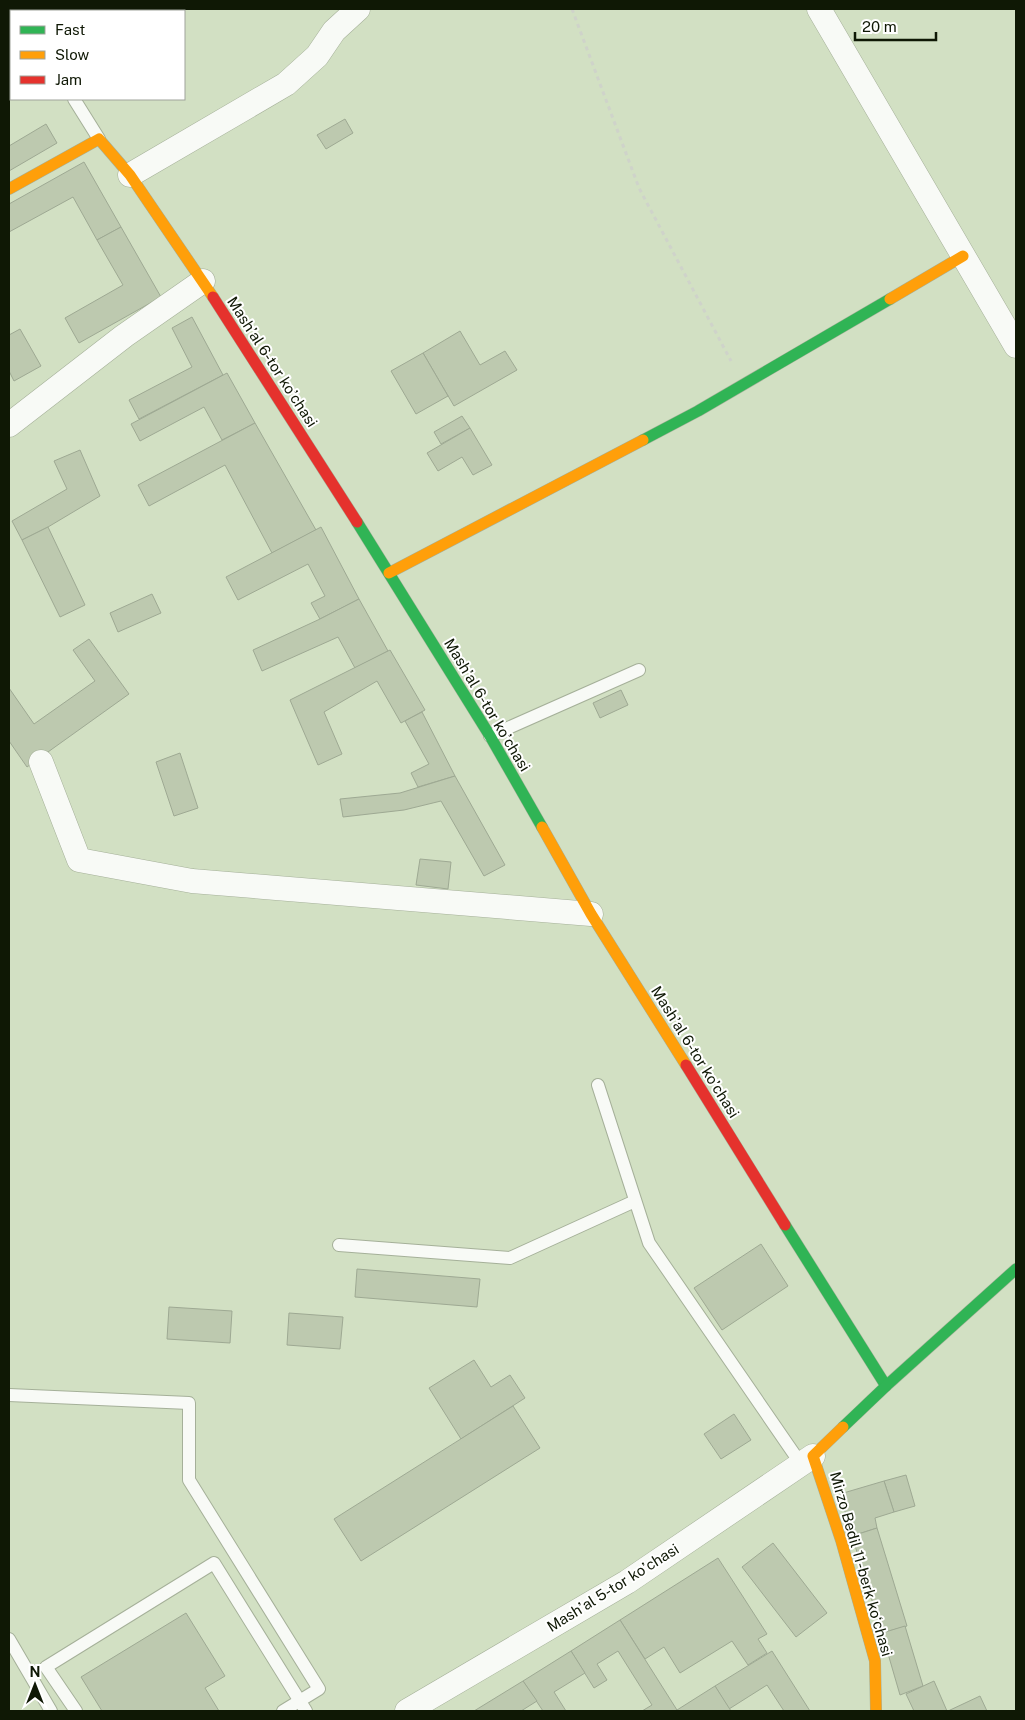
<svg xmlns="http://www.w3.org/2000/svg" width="1025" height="1720" viewBox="0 0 1025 1720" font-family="'Public Sans',sans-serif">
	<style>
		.building { fill: #bdc9af; stroke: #9ea993 }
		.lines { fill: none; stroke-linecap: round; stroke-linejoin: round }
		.lane-casing { stroke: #a5b099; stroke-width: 14 }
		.street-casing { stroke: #a5b099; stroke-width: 25 }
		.fast-casing { stroke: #a5b099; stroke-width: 12 }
		.slow-casing { stroke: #a5b099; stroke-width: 12 }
		.jam-casing { stroke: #a5b099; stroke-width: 12 }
		.path { stroke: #cfd3ca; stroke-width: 3; stroke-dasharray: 4 4; stroke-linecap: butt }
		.lane { stroke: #f8faf6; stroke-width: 12 }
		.street { stroke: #f8faf6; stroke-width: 24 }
		.fast { stroke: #30b455; stroke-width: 11 }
		.slow { stroke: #ff9f0a; stroke-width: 11 }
		.jam { stroke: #e5322d; stroke-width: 11 }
		.labels { text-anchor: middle; stroke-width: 4; stroke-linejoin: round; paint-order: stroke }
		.street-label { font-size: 15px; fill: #0f1805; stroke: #fff }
	</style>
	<rect width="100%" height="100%" fill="#d2e0c3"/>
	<g class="building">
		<polygon points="9,57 11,62 11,94 9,96"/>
		<polygon points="345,119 353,133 326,149 317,135"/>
		<polygon points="46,124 57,143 9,171 9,146"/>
		<polygon points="84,162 121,227 97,240 73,197 9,232 9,204"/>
		<polygon points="121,227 161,297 79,343 65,318 123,285 97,240"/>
		<polygon points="192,317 223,375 139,419 129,400 192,367 172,328"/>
		<polygon points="20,329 41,366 14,381 9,371 9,335"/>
		<polygon points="460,331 480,365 505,351 517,370 454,406 423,353"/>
		<polygon points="423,353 448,396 416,414 391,371"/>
		<polygon points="227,373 255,423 222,440 204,407 140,441 131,424"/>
		<polygon points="462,416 470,428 441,444 434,432"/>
		<polygon points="255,423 316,530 272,553 225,465 149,506 138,485"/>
		<polygon points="470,428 492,465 473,475 462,457 438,471 427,453"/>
		<polygon points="80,450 100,496 48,527 22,540 12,521 67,489 54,461"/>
		<polygon points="48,527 85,605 60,617 22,540"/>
		<polygon points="321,527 359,599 320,619 311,603 325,596 308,564 238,600 226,577"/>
		<polygon points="152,594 161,613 118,632 110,613"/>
		<polygon points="359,599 388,651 355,668 338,637 262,671 253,650 320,619"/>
		<polygon points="89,639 129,694 27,767 9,741 9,688 34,724 95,681 73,650"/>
		<polygon points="390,650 425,710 401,723 377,681 324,712 342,754 318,765 290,700"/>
		<polygon points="621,690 628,705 600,718 593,703"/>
		<polygon points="422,712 455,776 418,787 411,773 429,764 405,721"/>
		<polygon points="180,753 198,808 174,816 156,762"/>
		<polygon points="455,776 505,865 484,876 441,801 404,810 343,817 340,799 400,793"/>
		<polygon points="420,859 451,862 448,889 416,885"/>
		<polygon points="761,1244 788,1286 722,1330 694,1288"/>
		<polygon points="357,1269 480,1279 477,1307 355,1297"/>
		<polygon points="169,1307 232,1311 230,1343 167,1339"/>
		<polygon points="289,1313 343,1317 340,1349 287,1345"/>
		<polygon points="474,1360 491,1387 510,1375 525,1398 461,1439 429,1388"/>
		<polygon points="513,1406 540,1448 361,1561 334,1519"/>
		<polygon points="734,1414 751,1440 721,1459 704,1434"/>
		<polygon points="906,1475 915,1506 894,1512 884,1481"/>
		<polygon points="884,1481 894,1512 875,1518 877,1528 852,1536 840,1494"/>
		<polygon points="877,1528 907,1626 882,1633 852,1536"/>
		<polygon points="773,1543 827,1613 796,1637 742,1567"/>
		<polygon points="718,1558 767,1634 758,1639 767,1653 748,1665 732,1641 680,1673 664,1647 645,1659 620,1620"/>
		<polygon points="186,1613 225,1676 205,1688 219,1711 102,1711 81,1677"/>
		<polygon points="620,1620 677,1710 674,1711 642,1711 652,1705 618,1651 597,1664 607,1680 594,1688 571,1651"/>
		<polygon points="905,1626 923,1686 900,1695 882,1633"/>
		<polygon points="571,1651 585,1673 554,1692 566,1711 543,1711 523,1681"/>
		<polygon points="772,1651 810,1711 784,1711 767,1685 729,1709 715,1686"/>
		<polygon points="523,1681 537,1701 521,1711 474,1711"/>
		<polygon points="934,1681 947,1711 914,1711 906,1694"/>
		<polygon points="715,1686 731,1711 674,1711 677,1710"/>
		<polygon points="980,1696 987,1711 948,1711"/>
	</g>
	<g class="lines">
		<defs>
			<g id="lane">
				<polyline points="20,9 21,11"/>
				<polyline points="74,99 99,139"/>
				<polyline points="490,736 639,670"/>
				<polyline points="598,1085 649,1243 801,1464"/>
				<polyline points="339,1245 510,1258 635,1201"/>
				<polyline points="9,1395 189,1403 189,1480 319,1689 283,1711"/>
				<polyline points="9,1639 51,1711"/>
				<polyline points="76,1711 46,1667 214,1563 306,1711"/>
			</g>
			<g id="street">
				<polyline points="819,9 1016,346"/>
				<polyline points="130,175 286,84 317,56 334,31 358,9"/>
				<polyline points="9,425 124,336 203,281"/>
				<polyline points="41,762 79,860 192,881 591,914"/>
				<polyline points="407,1711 627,1582 813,1456"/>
			</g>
			<g id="fast">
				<polyline points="643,440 698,411 890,299"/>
				<polyline points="357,522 490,736 542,827"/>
				<polyline points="785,1225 886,1386"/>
				<polyline points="843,1427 886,1386 1016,1269"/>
			</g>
			<g id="slow">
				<polyline points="9,189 99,139 130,175 213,297"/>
				<polyline points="890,299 963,256"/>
				<polyline points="389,573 643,440"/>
				<polyline points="542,827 591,914 686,1065"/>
				<polyline points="843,1427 813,1456 841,1540 875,1661 876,1711"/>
			</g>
			<g id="jam">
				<polyline points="213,297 357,522"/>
				<polyline points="686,1065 785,1225"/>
			</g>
		</defs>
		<use href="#lane" class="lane-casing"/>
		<use href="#street" class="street-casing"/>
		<use href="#fast" class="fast-casing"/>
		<use href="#slow" class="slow-casing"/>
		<use href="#jam" class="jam-casing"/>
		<polyline class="path" points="572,9 639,188 731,361"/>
		<use href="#lane" class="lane"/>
		<use href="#street" class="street"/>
		<use href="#fast" class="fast"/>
		<use href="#slow" class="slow"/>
		<use href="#jam" class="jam"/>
	</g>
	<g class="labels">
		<g class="street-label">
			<text transform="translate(272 362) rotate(57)" y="5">Mashʼal 6-tor koʼchasi</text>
			<text transform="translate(487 705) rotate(59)" y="5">Mashʼal 6-tor koʼchasi</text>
			<text transform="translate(695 1052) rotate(58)" y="5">Mashʼal 6-tor koʼchasi</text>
			<text transform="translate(861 1564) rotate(74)" y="5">Mirzo Bedil 11-berk koʻchasi</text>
			<text transform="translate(613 1588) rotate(-32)" y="5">Mashʼal 5-tor koʼchasi</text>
		</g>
	</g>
	<rect width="1025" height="1720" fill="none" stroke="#0f1805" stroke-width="20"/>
	<rect x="10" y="10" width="175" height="90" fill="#ffffff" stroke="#9fa39b"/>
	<rect x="20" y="26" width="25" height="8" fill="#30b455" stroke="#9fa39b"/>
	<text x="55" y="35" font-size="15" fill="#0f1805">Fast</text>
	<rect x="20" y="51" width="25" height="8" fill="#ff9f0a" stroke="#9fa39b"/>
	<text x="55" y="60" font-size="15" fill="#0f1805">Slow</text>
	<rect x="20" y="76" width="25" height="8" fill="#e5322d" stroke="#9fa39b"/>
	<text x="55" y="85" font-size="15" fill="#0f1805">Jam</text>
	<g transform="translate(35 1685)" stroke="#ffffff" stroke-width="4" paint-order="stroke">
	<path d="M0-4L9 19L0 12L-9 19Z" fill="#0f1805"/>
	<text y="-8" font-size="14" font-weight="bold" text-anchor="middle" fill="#0f1805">N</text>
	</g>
	<path d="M855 32v8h81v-8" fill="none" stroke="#0f1805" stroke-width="2.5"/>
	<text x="862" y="32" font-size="15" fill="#0f1805" stroke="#ffffff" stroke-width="4" paint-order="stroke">20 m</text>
</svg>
